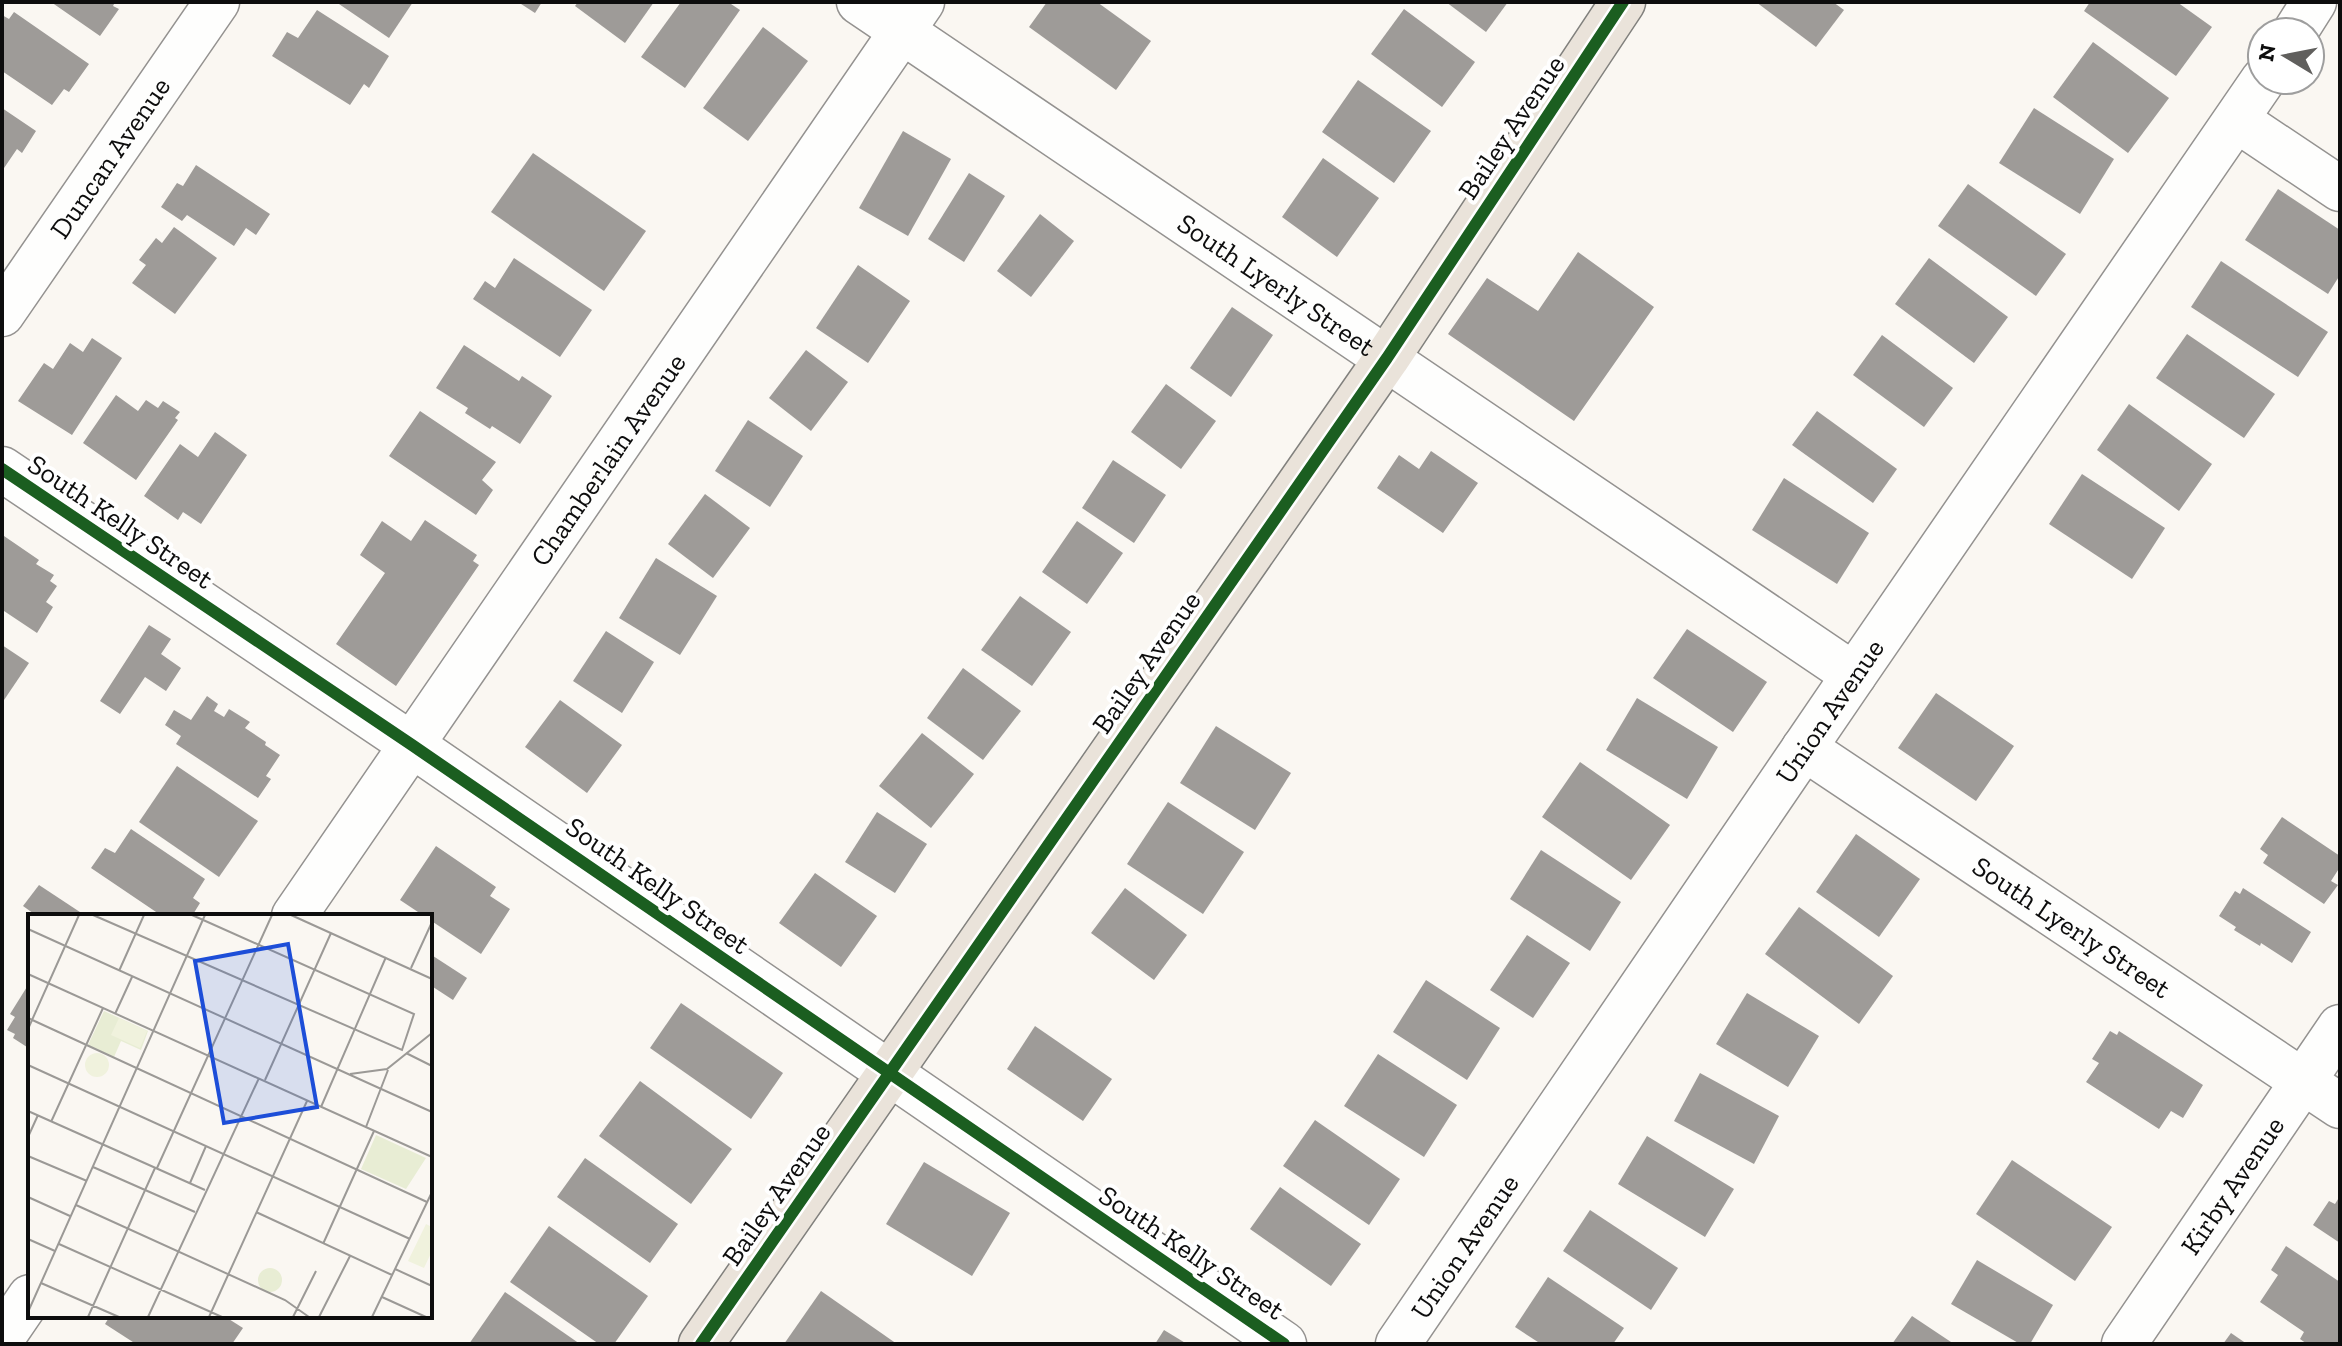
<svg xmlns="http://www.w3.org/2000/svg" width="2342" height="1346" viewBox="0 0 2342 1346" font-family="'Zilla Slab',serif">
	<style>
		.building { fill: #9e9b98 }
		.lines { fill: none; stroke-linecap: round; stroke-linejoin: round }
		.minor-casing { stroke: #949290; stroke-width: 47 }
		.major-casing { stroke: #81807d; stroke-width: 47 }
		.minor { stroke: #fefefd; stroke-width: 44 }
		.major { stroke: #eae3da; stroke-width: 44 }
		.cycleway-casing { stroke: #fff; stroke-width: 17 }
		.cycleway { stroke: #1b5e20; stroke-width: 12 }
		.labels { text-anchor: middle; stroke-width: 8; stroke-linejoin: round; paint-order: stroke }
		.street-label { font-size: 28px; fill: #0d0d0d; stroke: #fff }
		.inset-road { fill: none; stroke: #9b9996; stroke-width: 2 }
		.view { fill: #1d4ed8; fill-opacity: 0.15; stroke: #1d4ed8; stroke-width: 4 }
		.inset-edge { fill: none; stroke: #0d0d0d; stroke-width: 4 }
	</style>
	<rect width="100%" height="100%" fill="#faf7f2"/>
	<g class="building">
		<polygon points="51,2 115,2 113,6 119,9 100,36"/>
		<polygon points="336,2 413,2 389,38"/>
		<polygon points="518,2 542,2 535,13"/>
		<polygon points="578,2 654,2 625,43 575,6"/>
		<polygon points="681,2 728,2 740,10 685,88 641,57"/>
		<polygon points="1047,2 1097,2 1151,41 1116,90 1029,27"/>
		<polygon points="1446,2 1508,2 1486,32"/>
		<polygon points="1756,2 1833,2 1844,10 1816,47"/>
		<polygon points="2090,2 2177,2 2212,27 2176,76 2084,11"/>
		<polygon points="1404,9 1475,62 1442,107 1371,54"/>
		<polygon points="317,10 389,56 369,88 364,84 350,105 272,56 287,32 298,38"/>
		<polygon points="14,12 89,64 69,92 64,89 52,105 2,71 2,15 9,19"/>
		<polygon points="763,27 808,61 748,141 703,108"/>
		<polygon points="2093,42 2169,98 2128,153 2053,97"/>
		<polygon points="1358,80 1431,131 1394,183 1322,132"/>
		<polygon points="2,108 36,131 22,153 17,149 2,171"/>
		<polygon points="2034,108 2114,159 2080,214 1999,163"/>
		<polygon points="903,131 951,159 908,236 859,208"/>
		<polygon points="533,153 646,231 604,291 491,212"/>
		<polygon points="1323,158 1379,198 1337,257 1282,217"/>
		<polygon points="196,165 270,214 256,235 246,228 234,246 187,215 182,221 161,207 177,183 183,186"/>
		<polygon points="969,173 1005,196 964,262 928,239"/>
		<polygon points="1968,184 2066,254 2036,296 1938,226"/>
		<polygon points="2278,189 2340,230 2340,275 2328,294 2245,240"/>
		<polygon points="1040,214 1074,241 1031,297 997,271"/>
		<polygon points="174,227 217,258 175,314 132,283 146,265 139,260 156,238 162,243"/>
		<polygon points="1578,252 1654,307 1574,421 1448,334 1487,278 1538,311"/>
		<polygon points="514,258 592,310 560,357 473,299 485,281 495,288"/>
		<polygon points="1929,258 2008,317 1974,363 1895,304"/>
		<polygon points="2221,261 2328,332 2298,377 2191,307"/>
		<polygon points="858,265 910,301 868,363 816,328"/>
		<polygon points="1232,307 1273,335 1231,397 1190,368"/>
		<polygon points="2187,334 2275,394 2244,438 2156,378"/>
		<polygon points="1882,335 1953,388 1924,427 1853,375"/>
		<polygon points="92,338 122,358 72,435 18,401 44,363 53,369 70,343 83,352"/>
		<polygon points="464,345 519,381 522,376 552,396 520,444 492,426 490,429 465,413 468,408 436,388"/>
		<polygon points="806,350 848,382 811,431 769,398"/>
		<polygon points="1166,384 1216,421 1181,469 1131,432"/>
		<polygon points="116,395 138,411 146,400 158,408 163,401 180,412 175,418 178,420 136,480 83,443"/>
		<polygon points="2129,404 2212,464 2179,511 2097,450"/>
		<polygon points="420,411 496,462 482,480 493,490 476,515 389,456"/>
		<polygon points="1817,411 1897,469 1873,503 1792,445"/>
		<polygon points="748,420 803,456 770,507 715,471"/>
		<polygon points="215,432 247,455 201,524 183,512 178,520 144,496 180,444 198,457"/>
		<polygon points="1431,451 1478,483 1443,533 1377,488 1399,455 1419,469"/>
		<polygon points="1113,460 1166,495 1134,543 1082,508"/>
		<polygon points="2082,474 2165,528 2132,579 2049,524"/>
		<polygon points="1784,478 1869,533 1837,584 1752,530"/>
		<polygon points="705,494 750,528 713,578 668,544"/>
		<polygon points="425,520 477,555 473,561 479,565 396,686 336,644 385,573 360,555 382,521 411,541"/>
		<polygon points="1077,521 1123,553 1087,604 1042,572"/>
		<polygon points="4,536 39,560 36,564 54,575 50,581 57,586 46,602 53,607 37,633 4,611 2,614 2,539"/>
		<polygon points="656,558 717,596 680,655 619,618"/>
		<polygon points="1020,596 1071,632 1032,686 981,650"/>
		<polygon points="149,625 171,639 161,654 181,668 166,691 145,677 120,714 100,701"/>
		<polygon points="1687,629 1767,682 1733,732 1653,678"/>
		<polygon points="606,631 654,662 622,713 573,681"/>
		<polygon points="2,645 29,663 2,703"/>
		<polygon points="963,668 1021,711 983,760 927,718"/>
		<polygon points="1936,693 2014,746 1976,801 1898,748"/>
		<polygon points="207,696 218,704 214,711 224,717 229,709 250,722 245,728 266,742 265,745 280,755 266,776 271,779 258,798 176,744 181,736 165,725 174,710 191,720"/>
		<polygon points="1637,698 1718,747 1687,799 1606,750"/>
		<polygon points="560,700 622,745 587,793 525,747"/>
		<polygon points="1216,726 1291,773 1255,830 1180,783"/>
		<polygon points="922,733 974,774 931,828 879,786"/>
		<polygon points="1580,762 1670,825 1631,880 1542,817"/>
		<polygon points="177,766 258,821 219,877 139,822"/>
		<polygon points="1168,802 1244,852 1203,914 1127,864"/>
		<polygon points="877,812 927,844 895,893 845,862"/>
		<polygon points="2282,817 2340,856 2340,867 2331,881 2338,885 2324,904 2263,863 2268,855 2260,849"/>
		<polygon points="131,829 205,879 193,898 200,903 192,916 162,916 91,868 105,848 115,853"/>
		<polygon points="1856,834 1920,879 1879,937 1816,892"/>
		<polygon points="436,846 496,887 490,896 510,909 481,954 430,920 430,916 424,916 400,900"/>
		<polygon points="1541,850 1621,902 1590,951 1510,899"/>
		<polygon points="815,873 877,916 841,967 779,923"/>
		<polygon points="39,885 86,916 37,916 23,906"/>
		<polygon points="1125,888 1187,935 1154,980 1091,933"/>
		<polygon points="2243,888 2311,932 2292,963 2261,943 2260,946 2234,930 2236,927 2219,916 2235,891 2240,894"/>
		<polygon points="1799,907 1893,976 1859,1024 1765,954"/>
		<polygon points="1527,935 1570,963 1533,1018 1490,990"/>
		<polygon points="430,954 467,978 453,1000 430,985"/>
		<polygon points="1426,980 1500,1028 1467,1080 1393,1032"/>
		<polygon points="30,982 30,1049 13,1038 15,1034 7,1030 15,1017 10,1014"/>
		<polygon points="1747,993 1819,1036 1788,1087 1716,1044"/>
		<polygon points="681,1003 783,1073 751,1119 650,1048"/>
		<polygon points="1035,1026 1112,1079 1083,1121 1007,1069"/>
		<polygon points="2110,1031 2117,1035 2119,1031 2203,1085 2183,1118 2171,1111 2159,1129 2086,1082 2099,1063 2092,1059"/>
		<polygon points="1378,1054 1457,1105 1424,1157 1344,1106"/>
		<polygon points="1700,1073 1779,1116 1754,1164 1674,1121"/>
		<polygon points="640,1081 732,1149 691,1204 599,1136"/>
		<polygon points="1315,1120 1400,1179 1369,1225 1283,1166"/>
		<polygon points="1647,1136 1734,1189 1705,1237 1618,1184"/>
		<polygon points="585,1158 678,1224 650,1263 557,1197"/>
		<polygon points="2012,1160 2112,1227 2075,1281 1976,1214"/>
		<polygon points="924,1162 1010,1213 972,1276 886,1224"/>
		<polygon points="1280,1187 1361,1244 1331,1286 1250,1229"/>
		<polygon points="2340,1196 2340,1243 2313,1225 2329,1201 2335,1204"/>
		<polygon points="1590,1210 1678,1268 1651,1310 1563,1251"/>
		<polygon points="549,1226 648,1296 614,1344 599,1344 510,1282"/>
		<polygon points="2286,1246 2340,1282 2340,1344 2307,1344 2300,1339 2304,1332 2260,1302 2278,1275 2271,1270"/>
		<polygon points="1977,1260 2053,1305 2030,1344 2020,1344 1951,1304"/>
		<polygon points="1548,1277 1624,1328 1613,1344 1541,1344 1515,1327"/>
		<polygon points="821,1291 897,1344 784,1344"/>
		<polygon points="505,1292 580,1344 469,1344"/>
		<polygon points="110,1316 224,1316 243,1328 232,1344 136,1344 105,1324"/>
		<polygon points="1912,1316 1954,1344 1892,1344"/>
		<polygon points="1164,1330 1187,1344 1155,1344"/>
		<polygon points="2231,1333 2247,1344 2223,1344"/>
	</g>
	<g class="lines">
		<defs>
			<g id="minor">
				<path id="s1" d="M859 2 1854 675"/>
				<polyline points="2295,32 2314,2"/>
				<polyline points="2237,120 2340,189"/>
				<path id="s2" d="M2 314 217 2"/>
				<polyline points="2,469 412,745 1284,1344"/>
				<path id="s3" d="M1804 748 2340 1106"/>
				<path id="s4" d="M294 916 922 2"/>
				<polyline points="2,1338 30,1297"/>
				<path id="s5" d="M1398 1344 1854 675 2263 80"/>
				<path id="s6" d="M2124 1344 2340 1027"/>
			</g>
			<polyline id="major" points="701,1344 1387,358 1623,2"/>
		</defs>
		<use href="#minor" class="minor-casing"/>
		<use href="#major" class="major-casing"/>
		<use href="#minor" class="minor"/>
		<use href="#major" class="major"/>
		<defs>
			<g id="cycleway">
				<polyline points="2,469 412,745 1284,1344"/>
				<polyline points="701,1344 1387,358 1623,2"/>
			</g>
		</defs>
		<use href="#cycleway" class="cycleway-casing"/>
		<use href="#cycleway" class="cycleway"/>
	</g>
	<g class="labels">
		<g class="street-label">
			<text transform="translate(1511 127) rotate(-56)" y="10">Bailey Avenue</text>
			<text dy="10" stroke="none"><textPath href="#s2" startOffset="190">Duncan Avenue</textPath></text>
			<text dy="10" stroke="none"><textPath href="#s1" startOffset="504">South Lyerly Street</textPath></text>
			<text dy="10" stroke="none"><textPath href="#s4" startOffset="554">Chamberlain Avenue</textPath></text>
			<text transform="translate(121 521) rotate(34)" y="10">South Kelly Street</text>
			<text transform="translate(1146 662) rotate(-55)" y="10">Bailey Avenue</text>
			<text dy="10" stroke="none"><textPath href="#s5" startOffset="766">Union Avenue</textPath></text>
			<text transform="translate(658 885) rotate(35)" y="10">South Kelly Street</text>
			<text dy="10" stroke="none"><textPath href="#s3" startOffset="322">South Lyerly Street</textPath></text>
			<text dy="10" stroke="none"><textPath href="#s6" startOffset="192">Kirby Avenue</textPath></text>
			<text transform="translate(776 1194) rotate(-55)" y="10">Bailey Avenue</text>
			<text dy="10" stroke="none"><textPath href="#s5" startOffset="118">Union Avenue</textPath></text>
			<text transform="translate(1192 1252) rotate(34)" y="10">South Kelly Street</text>
		</g>
	</g>
	<g transform="translate(28 914)">
		<rect width="404" height="404" fill="#faf7f2"/>
		<path d="M76 97 120 117 113 136 93 127 86 143 60 131ZM348 221 398 244 378 275 333 255ZM230 366a12 12 0 1 1 24 0a12 12 0 1 1-24 0Z" fill="#e8edd4"/>
		<path d="M91 104 119 117 112 134 83 121ZM57 151a12 12 0 1 1 24 0a12 12 0 1 1-24 0ZM398 310 404 313V337L396 354 380 347Z" fill="#f0f2dd"/>
		<path class="inset-road" d="M65 1 374 136 386 100 164 1M263 1 404 65M0 15 404 198M383 54 404 8M91 57 116 1M0 60 404 243M87 100 104 63M0 104 399 288M0 115 51 1M378 139 404 152M0 151 382 325M322 160 359 155 404 119M237 166 303 19M293 193 358 43M0 197 177 276M23 208 75 94M338 213 360 156M0 223 10 201M0 242 59 267M65 253 167 298M129 254 244 1M162 269 178 232M0 283 42 302M48 291 257 386 281 403M228 298 364 361M0 325 27 337M31 330 194 403M295 330 346 217M367 355 404 372M13 369 91 403M354 383 398 403M0 398 177 1M60 403 127 254M120 403 231 164M181 403 279 187M265 403 288 357M291 403 322 342M344 403 404 278"/>
		<path class="view" d="M260 30 289 193 196 209 167 47Z"/>
		<rect width="404" height="404" class="inset-edge"/>
	</g>
	<rect width="2342" height="1346" fill="none" stroke="#0d0d0d" stroke-width="8"/>
	<g transform="translate(2286 56) rotate(280)"><circle r="38" fill="#ffffff" stroke="#9e9e9e" stroke-width="2"/>
	<path d="M0-6L14 30L0 20L-14 30Z" fill="#605f5d"/>
	<text y="-12" font-size="22" font-weight="bold" text-anchor="middle" fill="#0d0d0d">N</text>
	</g>
</svg>
